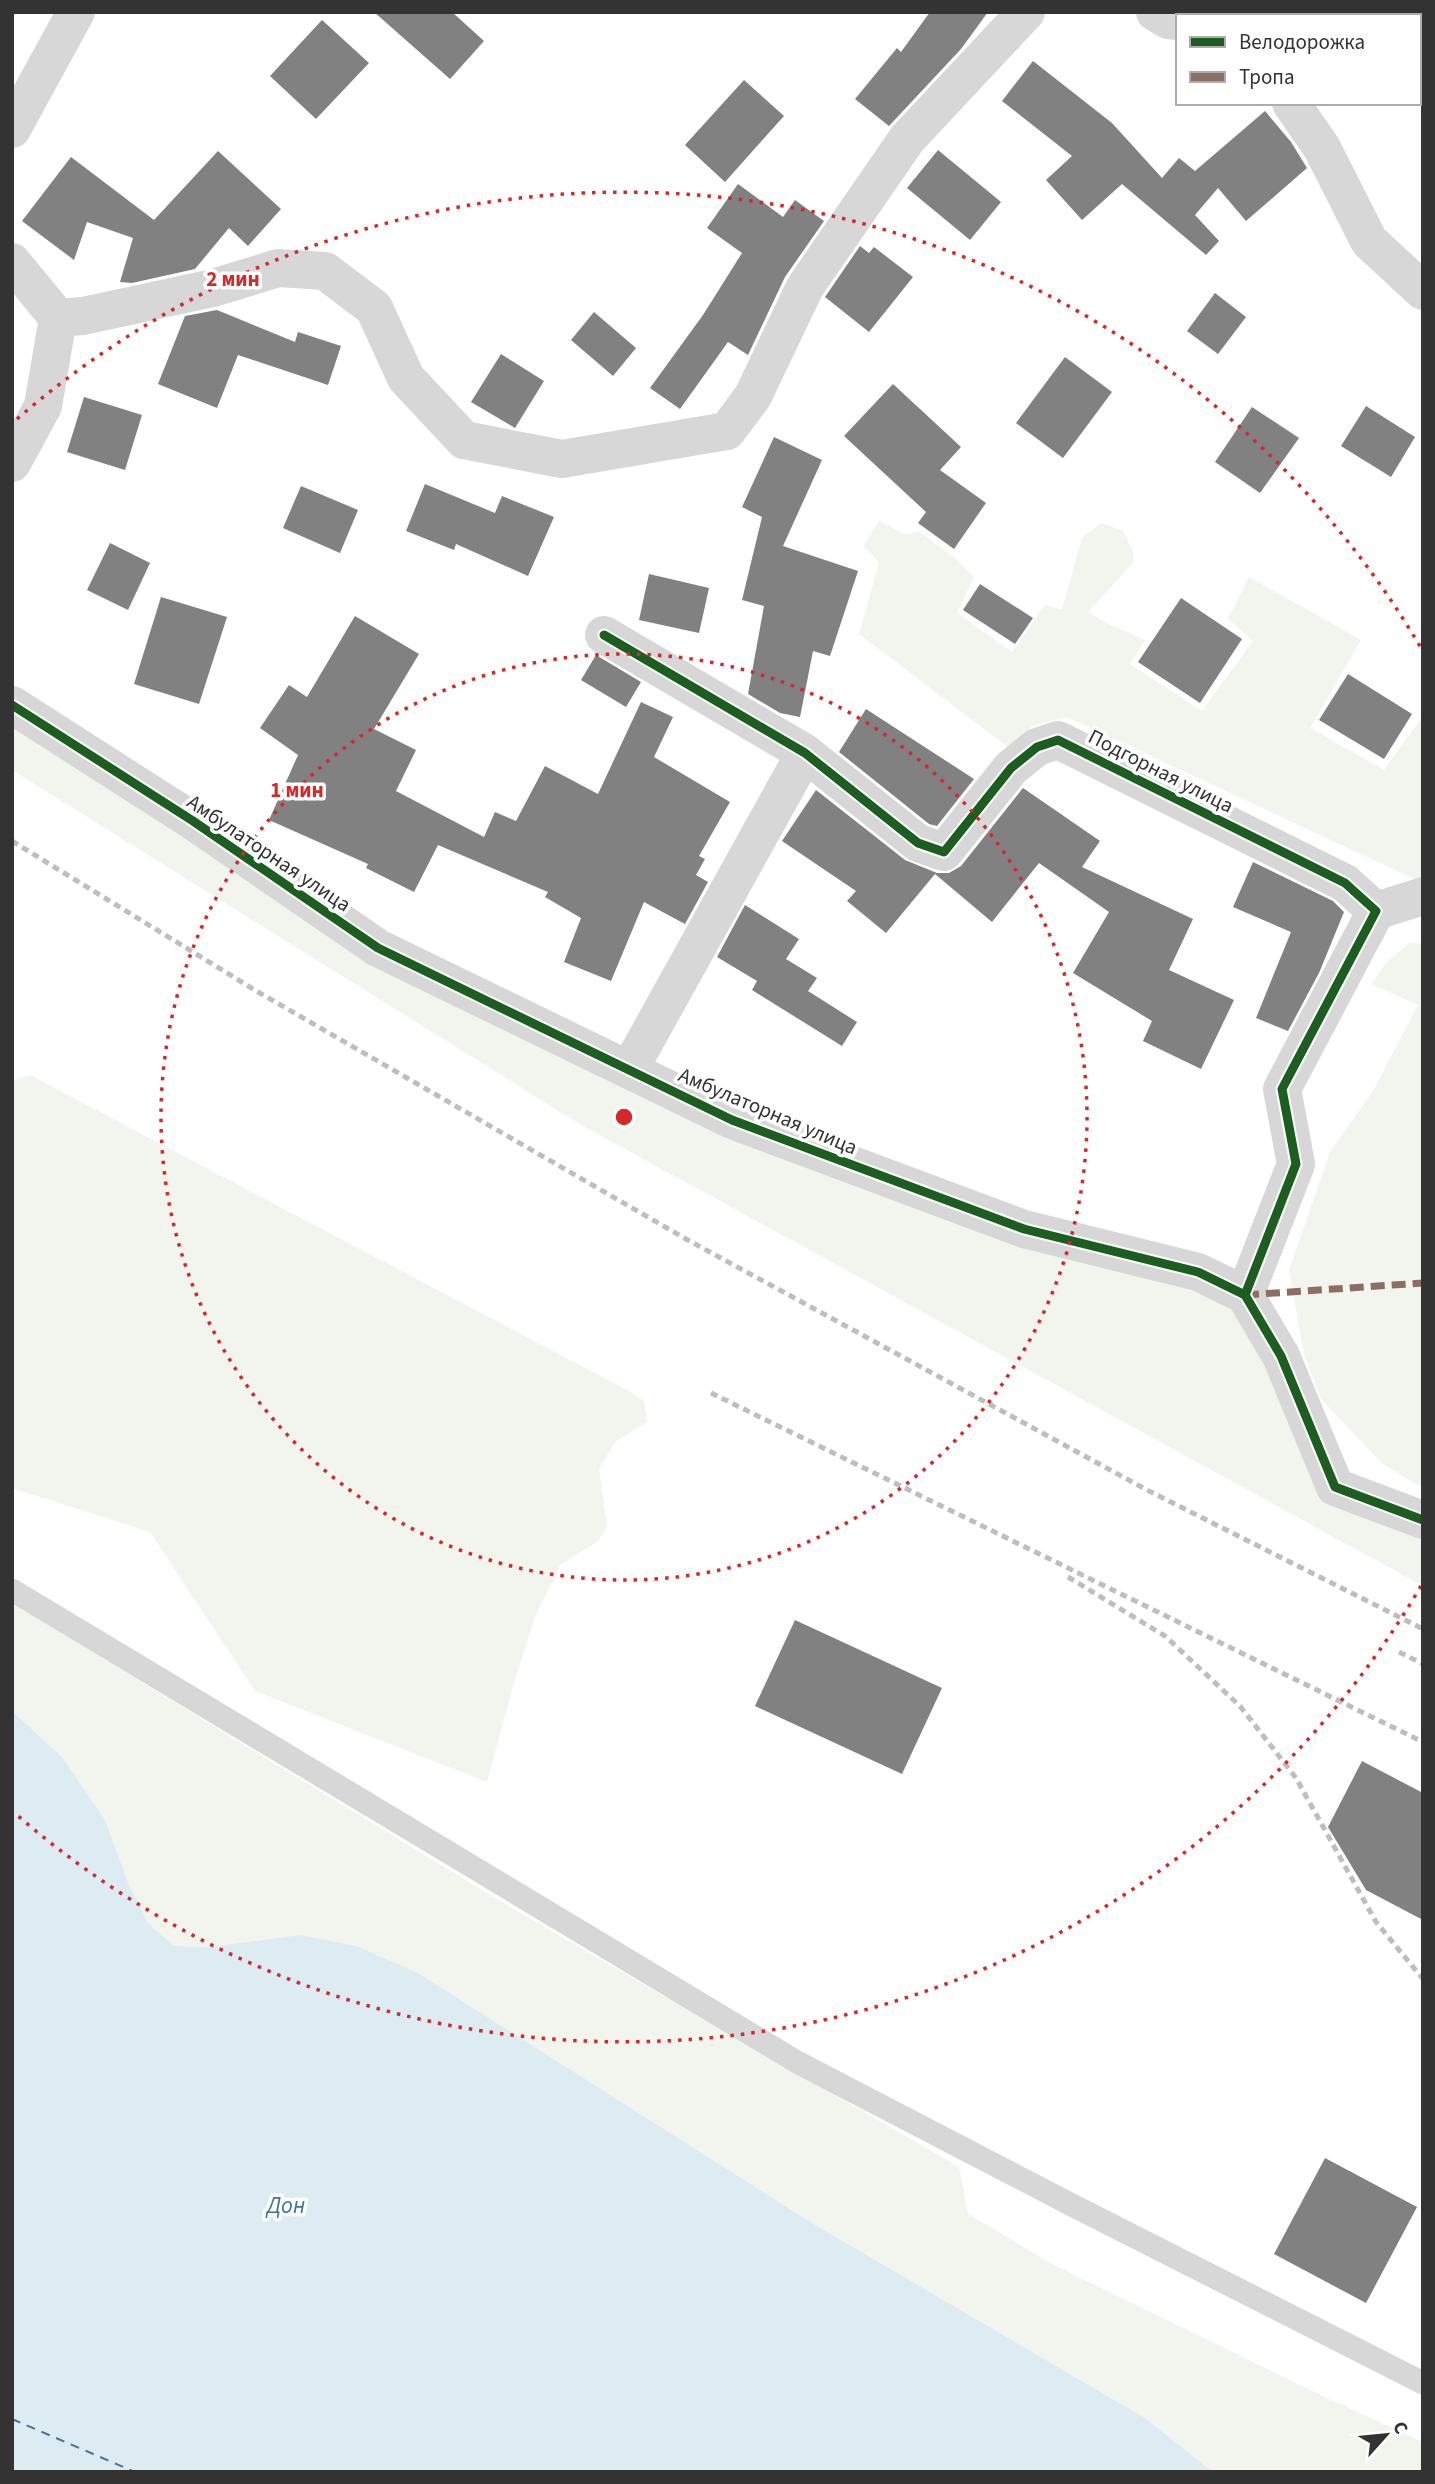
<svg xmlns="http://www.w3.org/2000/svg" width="1435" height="2484" viewBox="0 0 1435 2484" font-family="'Source Sans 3',sans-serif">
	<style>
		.green { fill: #f1f5ed }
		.water { fill: #ddebf3 }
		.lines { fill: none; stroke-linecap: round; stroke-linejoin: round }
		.ferry { stroke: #3f7597; stroke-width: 2; stroke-dasharray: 9 7; stroke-linecap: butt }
		.building { fill: #818181 }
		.lane { stroke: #d7d7d7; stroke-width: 23 }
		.street { stroke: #d7d7d7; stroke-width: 38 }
		.rail { stroke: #bebebe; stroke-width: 5; stroke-dasharray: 7 5; stroke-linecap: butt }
		.quiet { stroke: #8d6e63; stroke-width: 7; stroke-dasharray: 14 7; stroke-linecap: butt }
		.cycleway-casing { stroke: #fff; stroke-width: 13 }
		.cycleway { stroke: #1b5e20; stroke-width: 9 }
		.ring { fill: none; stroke: #d62828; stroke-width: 3.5; stroke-dasharray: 3.5 7 }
		.labels { text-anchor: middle; stroke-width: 7; stroke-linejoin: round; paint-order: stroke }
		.street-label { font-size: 21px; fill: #333; stroke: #fff }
		.water-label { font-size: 23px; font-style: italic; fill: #3f7597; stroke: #fff }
		.centre { fill: #d62828; stroke: #fff; stroke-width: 3.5 }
		.ring-label { font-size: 21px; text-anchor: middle; font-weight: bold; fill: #d62828; stroke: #fff; stroke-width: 7; stroke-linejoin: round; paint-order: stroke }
	</style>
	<rect width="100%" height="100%" fill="#fff"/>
	<g class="green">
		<polygon points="879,521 906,535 918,531 954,557 974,577 957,613 1012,652 1045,605 1062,610 1082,538 1101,523 1123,531 1133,551 1134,562 1088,612 1104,622 1145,640 1130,664 1202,711 1253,641 1228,619 1249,577 1361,640 1310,728 1384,770 1423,716 1423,883 1067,717 1032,726 1013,751 859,634 879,563 864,546"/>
		<polygon points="12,705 193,821 629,1070 1245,1295 1335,1487 1423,1520 1423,1586 583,1126 12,770"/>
		<polygon points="1409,943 1423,943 1423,1488 1383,1464 1321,1399 1304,1354 1289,1270 1330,1152 1373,1091 1418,1005 1371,984 1386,963"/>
		<polygon points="30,1075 629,1391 644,1401 647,1422 615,1442 599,1469 607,1527 597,1542 560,1565 535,1617 513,1686 487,1782 255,1691 150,1532 12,1488 12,1081"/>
		<polygon points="12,1603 500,1901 959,2167 968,2214 1052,2264 1329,2399 1423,2442 1423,2472 1213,2472 1145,2418 812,2223 418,1973 300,1935 206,1947 174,1946 148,1923 129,1885 105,1820 63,1758 12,1711"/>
	</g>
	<polygon class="water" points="12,1711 63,1758 105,1820 129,1885 148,1923 174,1946 207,1947 300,1935 356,1946 418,1973 812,2223 1145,2418 1213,2472 12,2472"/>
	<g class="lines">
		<polyline class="ferry" points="12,2419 135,2472"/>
	</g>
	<g class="building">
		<polygon points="374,12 452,12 484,41 450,79"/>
		<polygon points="930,12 988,12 961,49 889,126 855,99 897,48 901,52"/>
		<polygon points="322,20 369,63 316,119 270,76"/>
		<polygon points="1033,61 1112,123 1162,178 1179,158 1195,171 1265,111 1291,142 1307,168 1246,221 1218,188 1195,215 1219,241 1206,255 1122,184 1082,220 1046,180 1072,156 1002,101"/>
		<polygon points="744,80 784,116 725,182 685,145"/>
		<polygon points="938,150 1001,202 970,240 907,188"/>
		<polygon points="218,151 281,209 248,246 229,228 195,269 132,283 120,282 133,238 87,222 74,260 22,221 71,157 154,220"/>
		<polygon points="738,184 783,217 795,200 824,221 785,277 748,355 728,342 680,409 650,388 703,315 742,253 707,228"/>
		<polygon points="860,246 869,253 874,247 913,277 869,332 825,297"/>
		<polygon points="1215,293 1246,317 1218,354 1187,331"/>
		<polygon points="217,310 295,342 298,332 341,346 328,385 238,355 217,408 158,384 185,316"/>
		<polygon points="594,312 636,348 613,376 571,340"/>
		<polygon points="501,354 544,381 515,428 471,402"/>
		<polygon points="1065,357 1112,392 1063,458 1016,423"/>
		<polygon points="893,384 961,447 940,470 986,503 954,549 918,523 926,512 844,436"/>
		<polygon points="84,397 142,415 125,470 67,452"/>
		<polygon points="1366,406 1415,437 1391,477 1341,446"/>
		<polygon points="1252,407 1299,438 1260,493 1215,462"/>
		<polygon points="774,437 822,460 783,546 858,571 830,656 813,651 800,717 780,713 748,694 764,606 742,600 762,517 742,507"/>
		<polygon points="425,484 495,513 502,496 554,517 528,576 456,544 454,550 406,531"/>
		<polygon points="301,486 358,510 340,553 283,528"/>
		<polygon points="110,543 150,563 128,610 87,590"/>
		<polygon points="649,574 709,588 699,633 639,620"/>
		<polygon points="980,584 1033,618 1015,644 963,610"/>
		<polygon points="161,597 227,617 199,704 134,684"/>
		<polygon points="1181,598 1242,639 1200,703 1138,662"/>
		<polygon points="355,616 419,654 374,729 416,750 396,791 484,837 495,812 516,821 545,766 598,794 641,702 673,717 654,757 730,802 699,856 705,859 696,875 708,882 685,924 644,902 611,981 564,962 581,918 545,897 548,892 438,845 414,892 366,868 368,864 269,820 298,755 260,728 289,685 307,697"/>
		<polygon points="596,655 641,682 626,707 581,680"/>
		<polygon points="1348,674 1412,714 1384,759 1319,720"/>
		<polygon points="866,709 974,779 937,826 929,824 839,752"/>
		<polygon points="1023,788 1100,841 1082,867 1193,919 1169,970 1234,1000 1201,1069 1143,1041 1152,1021 1073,973 1109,912 1039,863 992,922 935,874 886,933 847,901 856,891 782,841 816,790 905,860 937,873 949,873 961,866"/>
		<polygon points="1253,862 1333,901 1344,912 1319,973 1288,1031 1256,1018 1291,932 1233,907"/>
		<polygon points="745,905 799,939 786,959 817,978 808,991 857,1022 842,1046 752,990 757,981 717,957"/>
		<polygon points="795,1620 942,1688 902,1774 755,1706"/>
		<polygon points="1362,1761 1423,1793 1423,1920 1366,1890 1328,1827"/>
		<polygon points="1325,2158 1417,2207 1366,2303 1274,2254"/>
	</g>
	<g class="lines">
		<polyline class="lane" points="12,1590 797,2062 1070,2204 1423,2383"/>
		<g class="street">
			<polyline points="1155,12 1168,20 1178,21"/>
			<polyline points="1291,103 1322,148 1369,241 1423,291"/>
			<polyline points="12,129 76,12"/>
			<polyline points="12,262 58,318"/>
			<polyline points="58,318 83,316 213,288 278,268 325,271 374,308 406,378 464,440 562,459 727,431 753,396 805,287 907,139 1026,12"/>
			<polyline points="12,463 43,406 58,318"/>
			<polyline points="604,635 805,753 918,843 944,852 1011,768 1037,747 1058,740 1345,883 1376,911 1282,1089 1296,1164 1245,1295"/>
			<polyline points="12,705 193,821 378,948 732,1120 1024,1229 1198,1272 1245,1295 1281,1356 1335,1487 1423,1520"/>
			<polyline points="1376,911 1423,896"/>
			<polyline points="629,1070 805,753"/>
		</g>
		<g class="rail">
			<polyline points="12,841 258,992 686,1239 1147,1490 1423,1629"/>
			<polyline points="711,1393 1423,1742"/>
			<polyline points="1068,1577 1165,1636 1240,1706 1296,1778 1376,1922 1423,1979"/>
			<polyline points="1399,1652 1423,1664"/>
		</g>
		<polyline class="quiet" points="1245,1295 1423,1283"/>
		<defs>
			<g id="cycleway">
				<polyline points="604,635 805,753 918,843 944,852 1011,768 1037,747 1058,740 1345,883 1376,911 1282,1089 1296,1164 1245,1295"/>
				<polyline points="12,705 193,821 378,948 732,1120 1024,1229 1198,1272 1245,1295 1281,1356 1335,1487 1423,1520"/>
			</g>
		</defs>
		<use href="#cycleway" class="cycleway-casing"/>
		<use href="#cycleway" class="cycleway"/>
	</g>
	<g class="ring">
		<circle cx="624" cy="1117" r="463"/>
		<path d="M1421 1586A925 925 0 0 1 17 1815M17 419A925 925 0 0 1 1421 648"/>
	</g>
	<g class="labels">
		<g class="street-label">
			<text transform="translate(1161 771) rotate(27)" y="7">Подгорная улица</text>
			<text transform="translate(269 853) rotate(34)" y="7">Амбулаторная улица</text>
			<text transform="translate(768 1111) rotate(23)" y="7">Амбулаторная улица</text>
		</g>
		<g class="water-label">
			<text x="286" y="2213">Дон</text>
		</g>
	</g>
	<circle cx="624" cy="1117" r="10" class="centre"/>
	<g class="ring-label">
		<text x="233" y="286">2 мин</text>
		<text x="297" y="797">1 мин</text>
	</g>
	<rect width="1435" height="2484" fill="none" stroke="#333333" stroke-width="28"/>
	<rect x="1176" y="14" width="245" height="91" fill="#ffffff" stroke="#adadad" stroke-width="2"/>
	<rect x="1190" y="37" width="35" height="10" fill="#1b5e20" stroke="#adadad" stroke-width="2"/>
	<text x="1239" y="49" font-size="21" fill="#333333">Велодорожка</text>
	<rect x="1190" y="72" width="35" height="10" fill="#8d6e63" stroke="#adadad" stroke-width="2"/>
	<text x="1239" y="84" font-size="21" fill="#333333">Тропа</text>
	<g transform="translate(1386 2435) rotate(63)" stroke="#ffffff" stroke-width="5" paint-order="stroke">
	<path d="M0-5L12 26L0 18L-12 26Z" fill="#333333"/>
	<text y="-10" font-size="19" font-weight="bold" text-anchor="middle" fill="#333333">С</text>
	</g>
</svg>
